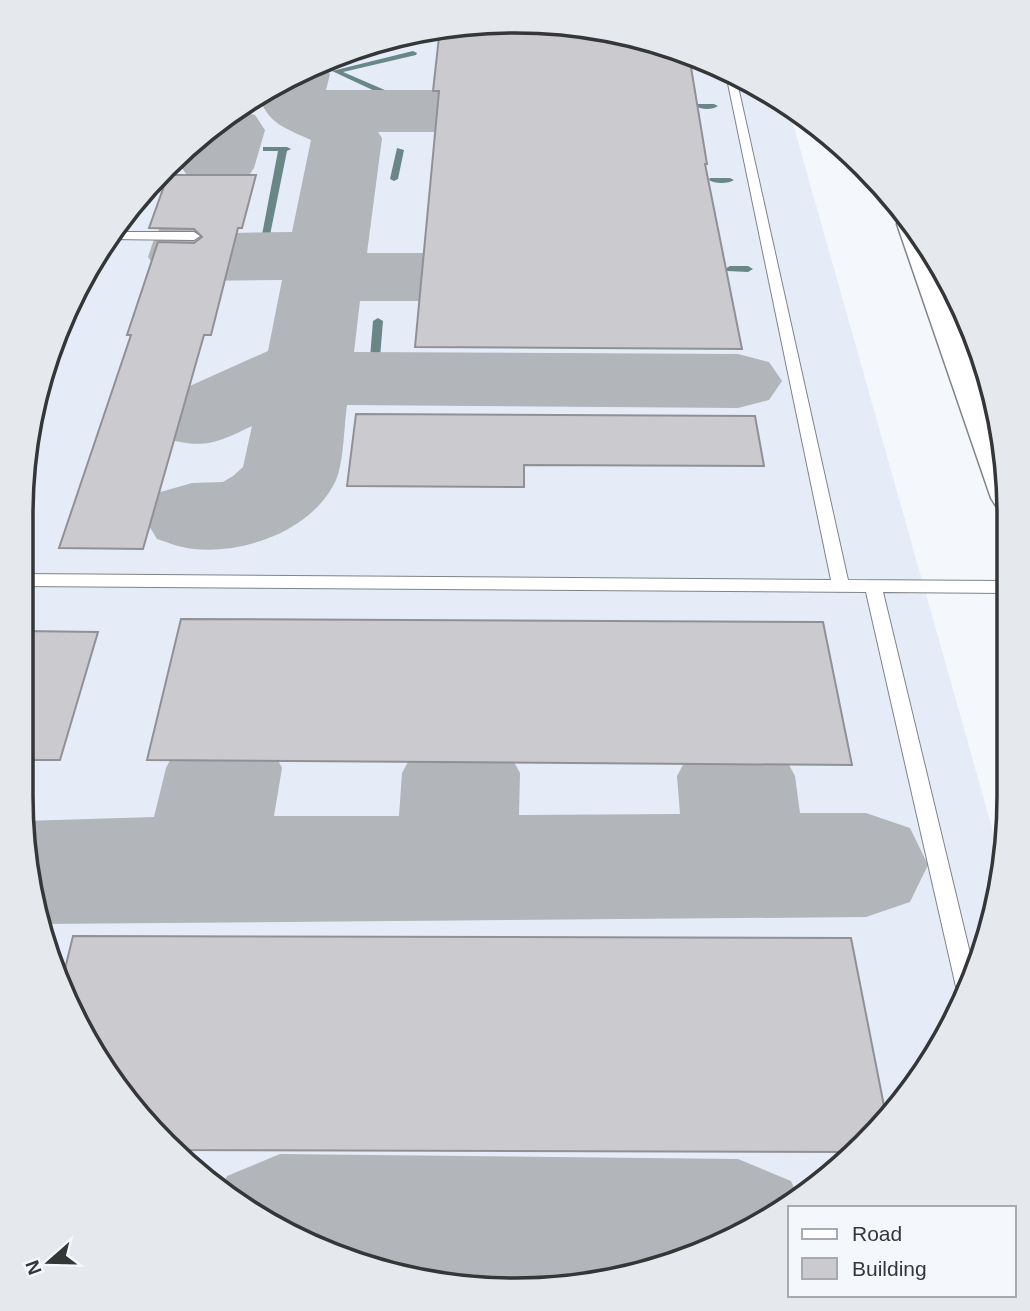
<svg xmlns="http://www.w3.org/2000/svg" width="1030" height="1311" viewBox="0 0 1030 1311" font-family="Arial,sans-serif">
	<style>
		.built { fill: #e5ecf8 }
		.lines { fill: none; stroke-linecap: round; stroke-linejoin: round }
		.stream { fill: #688786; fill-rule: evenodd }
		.taxiway { fill: #b2b5b9; fill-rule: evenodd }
		.building { fill: #cbcacf; stroke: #919096; stroke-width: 2 }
		.lane-casing { stroke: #808388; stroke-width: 2 }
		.secondary-casing { stroke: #808388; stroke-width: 3 }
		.lane { fill: #fff; fill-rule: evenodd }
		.secondary { fill: #fff; fill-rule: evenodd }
		.rim { fill: none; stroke: #343638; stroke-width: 3.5 }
	</style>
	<rect width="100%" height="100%" fill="#f4f7fc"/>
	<polygon class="built" points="548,22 643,38 734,72 788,106 1000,856 1000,892 971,985 926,1071 841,1167 762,1224 642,1273 515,1290 387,1273 268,1224 165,1145 87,1043 38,923 21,796 22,483 47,356 87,268 143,190 268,87 357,47 451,25"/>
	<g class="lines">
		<g class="stream">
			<polygon points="413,51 417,53 416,55 343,72 415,103 415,107 409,107 332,71"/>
			<path d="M697 104H714L718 106C713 110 701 110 696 106Z"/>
			<polygon points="263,147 287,147 291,149 287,151 269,240 265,243 261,240 278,151 263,151"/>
			<polygon points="397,148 404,150 398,179 394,181 390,179"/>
			<path d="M710 178H730L734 180C729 184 714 184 709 180Z"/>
			<polygon points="388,257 400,264 400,268 394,268 385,262 385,258"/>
			<polygon points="730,266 748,266 753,269 748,272 727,271 725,269"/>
			<polygon points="378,318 383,321 379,370 374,373 369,370 373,321"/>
		</g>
		<g class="taxiway">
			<path d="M322 63 330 74 326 90H586L610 96 620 111 610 126 586 132H378L382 138 367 253H572L601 260 612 277 601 294 572 301H360L354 352 738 354 769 362 782 381 769 400 738 408 347 405C344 425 344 462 336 480 313 530 246 554 194 549 182 548 169 543 157 539L143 516 157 493 192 483 223 482 233 476 243 467 252 426C215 444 203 449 163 438L149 418 163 398 268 351 282 280 188 281 160 274 148 257 155 236 166 219 194 213 222 219 231 233 292 232 311 140C287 129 266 123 259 95L268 87Z"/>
			<polygon points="239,111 255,115 265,130 254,168 244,183 218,190 192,183 182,168 186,154"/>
			<polygon points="224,721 265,735 282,768 274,816 399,816 402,773 420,740 461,726 502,740 520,773 519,815 680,814 677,776 695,743 736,729 777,743 795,776 800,813 866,813 910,828 928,865 910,902 866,917 38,924 24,821 154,817 166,768 183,735"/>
			<polygon points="280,1154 738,1159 791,1181 798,1198 762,1224 642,1273 515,1290 387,1273 268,1224 222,1188 227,1176"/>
		</g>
	</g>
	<g class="building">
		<polygon points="548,22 643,38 689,55 707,164 705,164 742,349 415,347 439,91 433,91 440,28"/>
		<polygon points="168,175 256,175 242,228 238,228 211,335 204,335 143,549 59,548 131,335 127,335 158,242 194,243 202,237 194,229 149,228"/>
		<polygon points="356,414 755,416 764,466 524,465 524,487 347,486"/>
		<polygon points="181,619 823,622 852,765 147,760"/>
		<polygon points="22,631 98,632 60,760 21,760"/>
		<polygon points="73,936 851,938 886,1116 854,1152 172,1150 87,1043 62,981"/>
	</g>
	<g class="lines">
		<defs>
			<g id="lane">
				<polygon points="725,69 735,73 848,580 1006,581 1006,593 883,592 975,974 964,999 957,991 866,592 22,586 22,574 831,580"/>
				<polygon points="113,232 194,232 200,236 194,240 108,239"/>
				<polygon points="87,268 92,272 50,377 42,381 47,356"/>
			</g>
			<polygon id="secondary" points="906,217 939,262 998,425 1008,482 1007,509 996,506 991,498 897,224"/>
		</defs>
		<use href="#lane" class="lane-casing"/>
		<use href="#secondary" class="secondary-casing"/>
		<use href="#lane" class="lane"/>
		<use href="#secondary" class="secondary"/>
	</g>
	<path d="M0 0H1030V1311H0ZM515 33H515A482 482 0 0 1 997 515V796A482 482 0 0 1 515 1278H515A482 482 0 0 1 33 796V515A482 482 0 0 1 515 33Z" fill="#e5e8ec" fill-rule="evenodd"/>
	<path class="rim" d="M515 33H515A482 482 0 0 1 997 515V796A482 482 0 0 1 515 1278H515A482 482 0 0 1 33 796V515A482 482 0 0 1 515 33Z"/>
	<rect x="788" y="1206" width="228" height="91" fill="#f4f7fc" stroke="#a7aaae" stroke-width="2"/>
	<rect x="802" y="1229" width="35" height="10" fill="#ffffff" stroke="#a7aaae" stroke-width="2"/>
	<text x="852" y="1241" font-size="21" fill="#343638">Road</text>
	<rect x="802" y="1258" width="35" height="21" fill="#cbcacf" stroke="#a7aaae" stroke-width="2"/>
	<text x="852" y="1276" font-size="21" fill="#343638">Building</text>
	<g transform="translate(49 1262) rotate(250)" stroke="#f4f7fc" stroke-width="5" paint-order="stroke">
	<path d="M0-5L12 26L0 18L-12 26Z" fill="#343638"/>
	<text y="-10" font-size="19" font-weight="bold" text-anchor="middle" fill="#343638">N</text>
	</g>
</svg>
